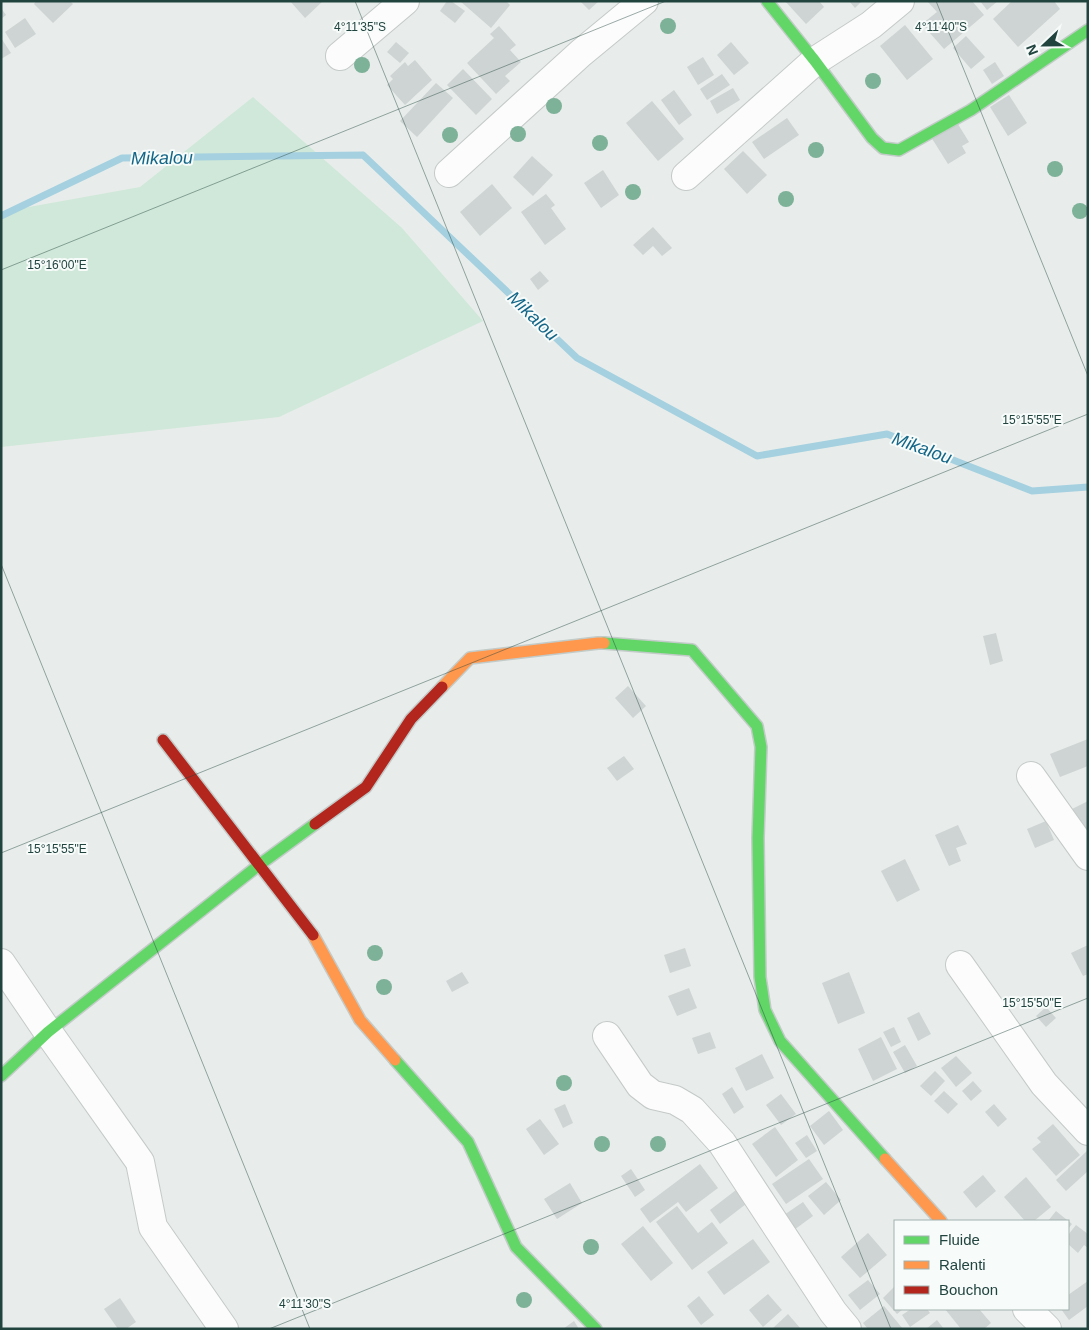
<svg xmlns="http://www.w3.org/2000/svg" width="1089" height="1330" viewBox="0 0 1089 1330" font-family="Arial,sans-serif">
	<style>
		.green { fill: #d0e8d9 }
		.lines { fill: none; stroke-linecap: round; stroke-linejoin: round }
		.stream { stroke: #a5d0df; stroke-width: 7 }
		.building { fill: #ced4d3 }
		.street-casing { stroke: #c4cac8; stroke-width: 30 }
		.fast-casing { stroke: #c3cbc9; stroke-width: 14 }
		.slow-casing { stroke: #c3cbc9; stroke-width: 14 }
		.jam-casing { stroke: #c3cbc9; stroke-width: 14 }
		.street { stroke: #fcfcfc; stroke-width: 28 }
		.fast { stroke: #63d668; stroke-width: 11 }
		.slow { stroke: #ff974d; stroke-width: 11 }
		.jam { stroke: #b3261e; stroke-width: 11 }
		.tree { fill: #7db198 }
		.ticks { fill: none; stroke: #21443f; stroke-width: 1; stroke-opacity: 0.45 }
		.labels { text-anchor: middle; stroke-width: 4; stroke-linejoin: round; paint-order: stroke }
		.water-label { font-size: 18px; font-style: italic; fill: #146688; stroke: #f7fbf9 }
		.ticks-label { font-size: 12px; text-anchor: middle; fill: #21443f; stroke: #f7fbf9; stroke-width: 4; stroke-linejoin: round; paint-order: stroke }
	</style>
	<rect width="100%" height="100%" fill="#e8edeb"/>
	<polygon class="green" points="253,97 402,228 483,321 279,417 1,447 1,212 140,187"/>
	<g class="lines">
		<polyline class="stream" points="1,216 122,158 363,155 577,358 757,456 887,434 1032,491 1088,487"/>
	</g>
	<g class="building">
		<polygon points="36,1 70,1 73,4 53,23 34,4"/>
		<polygon points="290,1 323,1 305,18"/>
		<polygon points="447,1 451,1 465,11 455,23 440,11"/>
		<polygon points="460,1 506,1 510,5 491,28"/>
		<polygon points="580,1 599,1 589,10"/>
		<polygon points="785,1 819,1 824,7 806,24"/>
		<polygon points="849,1 862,1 855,8"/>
		<polygon points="927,1 972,1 984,15 944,49 922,24 937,12"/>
		<polygon points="980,1 998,1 987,10"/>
		<polygon points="1012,1 1054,1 1060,9 1018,47 993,19"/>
		<polygon points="1,8 6,15 1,19"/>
		<polygon points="25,18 36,34 15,48 5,32"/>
		<polygon points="905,25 933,59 907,80 880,46"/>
		<polygon points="499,26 516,45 510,50 521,62 505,76 510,81 496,94 467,63 494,38 490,34"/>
		<polygon points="966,36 985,57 971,69 953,48"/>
		<polygon points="1,38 11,53 1,59"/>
		<polygon points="396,42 409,53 400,63 387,52"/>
		<polygon points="731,42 749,63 734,75 717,55"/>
		<polygon points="703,57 714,75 698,85 687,67"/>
		<polygon points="415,60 432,80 405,105 387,85 393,79 390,76 405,62 408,66"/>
		<polygon points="995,62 1004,76 992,84 983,70"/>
		<polygon points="463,69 492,99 476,115 447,85"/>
		<polygon points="722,74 730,85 707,100 700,89"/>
		<polygon points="436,83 453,98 417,137 400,121"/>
		<polygon points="733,88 740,100 717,114 710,101"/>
		<polygon points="674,90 692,115 679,125 661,100"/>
		<polygon points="1009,95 1027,123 1008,136 990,107"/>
		<polygon points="652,101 684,139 658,161 626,123"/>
		<polygon points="787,118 799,135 764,159 752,142"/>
		<polygon points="956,121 969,142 962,146 966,153 948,164 931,137"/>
		<polygon points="743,151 767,175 747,194 724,169"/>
		<polygon points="532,156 553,175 533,196 513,177"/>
		<polygon points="603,170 619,195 601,208 584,183"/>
		<polygon points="492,184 512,208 480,236 460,212"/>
		<polygon points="546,194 555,205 551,208 566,229 545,245 521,212"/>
		<polygon points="653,227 672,248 662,256 653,246 643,255 633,245"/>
		<polygon points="540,271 549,281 538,290 530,279"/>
		<polygon points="996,633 1003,661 990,665 983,636"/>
		<polygon points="628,686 646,706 633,718 615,698"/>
		<polygon points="1088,739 1088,766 1060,777 1050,754"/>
		<polygon points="624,756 634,769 617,781 607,768"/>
		<polygon points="1088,801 1088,840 1072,809"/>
		<polygon points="1046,821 1054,840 1035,848 1027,829"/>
		<polygon points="958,825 967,844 956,848 961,861 949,866 935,835"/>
		<polygon points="905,859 920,890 897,902 881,871"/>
		<polygon points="1088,945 1088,974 1083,976 1071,953"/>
		<polygon points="685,948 691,966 670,973 664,955"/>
		<polygon points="462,972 469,983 452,992 446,981"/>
		<polygon points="849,972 865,1013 838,1024 822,983"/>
		<polygon points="689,988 697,1008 677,1016 668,996"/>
		<polygon points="1046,1007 1056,1018 1046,1027 1036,1016"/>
		<polygon points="919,1012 931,1034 918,1041 907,1018"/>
		<polygon points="894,1027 901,1042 891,1047 883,1032"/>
		<polygon points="710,1032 716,1048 698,1054 692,1038"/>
		<polygon points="881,1037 897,1069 873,1081 858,1049"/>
		<polygon points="905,1045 917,1066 905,1073 893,1052"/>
		<polygon points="762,1054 774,1078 746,1091 735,1068"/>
		<polygon points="956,1056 972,1073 956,1087 941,1068"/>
		<polygon points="935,1071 945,1081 931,1096 920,1086"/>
		<polygon points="973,1081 982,1091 971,1101 962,1091"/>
		<polygon points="732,1087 744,1107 734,1114 722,1094"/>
		<polygon points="944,1091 958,1104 948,1114 934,1101"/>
		<polygon points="781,1094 796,1114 781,1125 766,1105"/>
		<polygon points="565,1104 573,1123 563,1128 554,1109"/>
		<polygon points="994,1104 1007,1119 998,1127 985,1112"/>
		<polygon points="829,1111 843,1130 824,1145 810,1126"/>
		<polygon points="540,1119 559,1144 544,1155 526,1129"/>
		<polygon points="1053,1124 1080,1155 1056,1176 1032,1149 1041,1142 1037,1138"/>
		<polygon points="775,1127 798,1160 776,1177 752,1144"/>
		<polygon points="807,1135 817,1151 806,1158 795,1143"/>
		<polygon points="1088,1150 1088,1171 1066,1191 1056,1180"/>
		<polygon points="809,1159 823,1179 786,1204 772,1184"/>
		<polygon points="700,1164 718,1188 686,1212 678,1202 650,1223 640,1209"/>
		<polygon points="631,1169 645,1190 635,1197 621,1176"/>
		<polygon points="983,1175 996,1191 976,1208 963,1192"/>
		<polygon points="1026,1177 1051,1207 1034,1221 1025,1221 1004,1197"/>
		<polygon points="826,1182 841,1200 824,1215 808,1196"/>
		<polygon points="570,1183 582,1203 557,1219 544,1199"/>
		<polygon points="736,1190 746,1204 720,1224 710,1210"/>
		<polygon points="803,1202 813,1216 794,1230 784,1215"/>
		<polygon points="677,1206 698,1233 712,1222 728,1243 692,1270 656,1222"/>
		<polygon points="1056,1211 1072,1224 1068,1229 1068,1221 1048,1221"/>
		<polygon points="1076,1225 1088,1234 1088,1248 1084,1245 1078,1253 1068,1244 1068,1235"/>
		<polygon points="643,1226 673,1263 651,1281 621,1244"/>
		<polygon points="868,1233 887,1255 860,1278 841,1257"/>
		<polygon points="753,1239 770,1262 724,1295 707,1272"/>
		<polygon points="868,1280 880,1294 860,1310 848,1295"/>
		<polygon points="1088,1281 1088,1306 1069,1320 1061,1309 1068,1309 1068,1295"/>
		<polygon points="895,1286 895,1309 903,1309 897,1314 883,1298"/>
		<polygon points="768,1294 782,1310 763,1327 749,1310"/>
		<polygon points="699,1296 714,1315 701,1325 687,1306"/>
		<polygon points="120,1298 136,1322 126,1329 118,1329 104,1309"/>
		<polygon points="884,1306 903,1329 868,1329 863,1323"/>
		<polygon points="911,1309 927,1309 930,1313 910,1327 902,1315"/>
		<polygon points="945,1309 979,1309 991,1323 984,1329 961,1329"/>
		<polygon points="788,1314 801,1329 772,1329"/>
		<polygon points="937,1320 944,1329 926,1329"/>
		<polygon points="574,1321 579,1329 563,1329"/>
	</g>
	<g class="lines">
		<defs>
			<g id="street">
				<polyline points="340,56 405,1"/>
				<polyline points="449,173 581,53 644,1"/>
				<polyline points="686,176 815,61 871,25 900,1"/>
				<polyline points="1031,776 1088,856"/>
				<polyline points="1,963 48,1032 140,1162 153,1227 224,1329"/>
				<polyline points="960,965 1044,1084 1088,1131"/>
				<polyline points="607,1036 640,1085 653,1095 675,1100 692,1110 722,1143 833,1312 847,1329"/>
				<polyline points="1027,1309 1047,1329"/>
			</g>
			<g id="fast">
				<polyline points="767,1 815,61 872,138 883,148 899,150 971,110 1088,30"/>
				<polyline points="604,643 692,650 757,726 761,747 758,838 760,977 765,1010 780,1041 885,1159"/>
				<polyline points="395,1060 468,1142 516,1247 596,1329"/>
				<polyline points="1,1076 48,1032 259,865 315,824"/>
			</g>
			<g id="slow">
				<polyline points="442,687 470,658 598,643 604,643"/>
				<polyline points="313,935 360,1020 395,1060"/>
				<polyline points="885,1159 941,1221"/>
			</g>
			<g id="jam">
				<polyline points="163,740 313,935"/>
				<polyline points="315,824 366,787 411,719 442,687"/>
			</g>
		</defs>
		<use href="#street" class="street-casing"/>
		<use href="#fast" class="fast-casing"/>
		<use href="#slow" class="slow-casing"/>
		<use href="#jam" class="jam-casing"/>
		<use href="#street" class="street"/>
		<use href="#fast" class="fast"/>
		<use href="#slow" class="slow"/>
		<use href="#jam" class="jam"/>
	</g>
	<g class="tree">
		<circle cx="668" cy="26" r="8"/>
		<circle cx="362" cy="65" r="8"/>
		<circle cx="873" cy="81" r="8"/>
		<circle cx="554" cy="106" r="8"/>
		<circle cx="518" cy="134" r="8"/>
		<circle cx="450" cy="135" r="8"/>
		<circle cx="600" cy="143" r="8"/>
		<circle cx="816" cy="150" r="8"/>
		<circle cx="1055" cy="169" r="8"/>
		<circle cx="633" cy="192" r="8"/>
		<circle cx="786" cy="199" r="8"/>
		<circle cx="1080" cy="211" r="8"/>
		<circle cx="375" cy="953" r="8"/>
		<circle cx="384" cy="987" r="8"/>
		<circle cx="564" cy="1083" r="8"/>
		<circle cx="602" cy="1144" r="8"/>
		<circle cx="658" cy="1144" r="8"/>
		<circle cx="591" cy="1247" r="8"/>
		<circle cx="524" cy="1300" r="8"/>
	</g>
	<path class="ticks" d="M355 1 891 1329M936 1 1088 376M1 270 666 1M1 564 310 1329M1 853 1088 414M269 1329 1088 998"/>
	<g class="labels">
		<g class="water-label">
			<text transform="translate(162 158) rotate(-1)" y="6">Mikalou</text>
			<text transform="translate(533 316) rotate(44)" y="6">Mikalou</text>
			<text transform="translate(922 448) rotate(20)" y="6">Mikalou</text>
		</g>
	</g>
	<g class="ticks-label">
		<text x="941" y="31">4°11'40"S</text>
		<text x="360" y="31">4°11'35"S</text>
		<text x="57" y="269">15°16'00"E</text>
		<text x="1032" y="424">15°15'55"E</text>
		<text x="57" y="853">15°15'55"E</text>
		<text x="1032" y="1007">15°15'50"E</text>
		<text x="305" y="1308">4°11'30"S</text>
	</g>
	<rect width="1089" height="1330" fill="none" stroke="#21443f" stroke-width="5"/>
	<rect x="894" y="1220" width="175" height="90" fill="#f7fbf9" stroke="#a1b2af"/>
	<rect x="904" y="1236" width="25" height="8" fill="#63d668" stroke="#a1b2af"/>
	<text x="939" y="1245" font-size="15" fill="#21443f">Fluide</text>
	<rect x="904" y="1261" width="25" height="8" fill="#ff974d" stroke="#a1b2af"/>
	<text x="939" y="1270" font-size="15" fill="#21443f">Ralenti</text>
	<rect x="904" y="1286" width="25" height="8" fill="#b3261e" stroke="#a1b2af"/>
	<text x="939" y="1295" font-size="15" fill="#21443f">Bouchon</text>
	<g transform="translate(1044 45) rotate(248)" stroke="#f7fbf9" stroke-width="4" paint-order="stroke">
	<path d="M0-4L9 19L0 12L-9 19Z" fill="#21443f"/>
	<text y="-8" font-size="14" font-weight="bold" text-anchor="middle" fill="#21443f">N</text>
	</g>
</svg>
